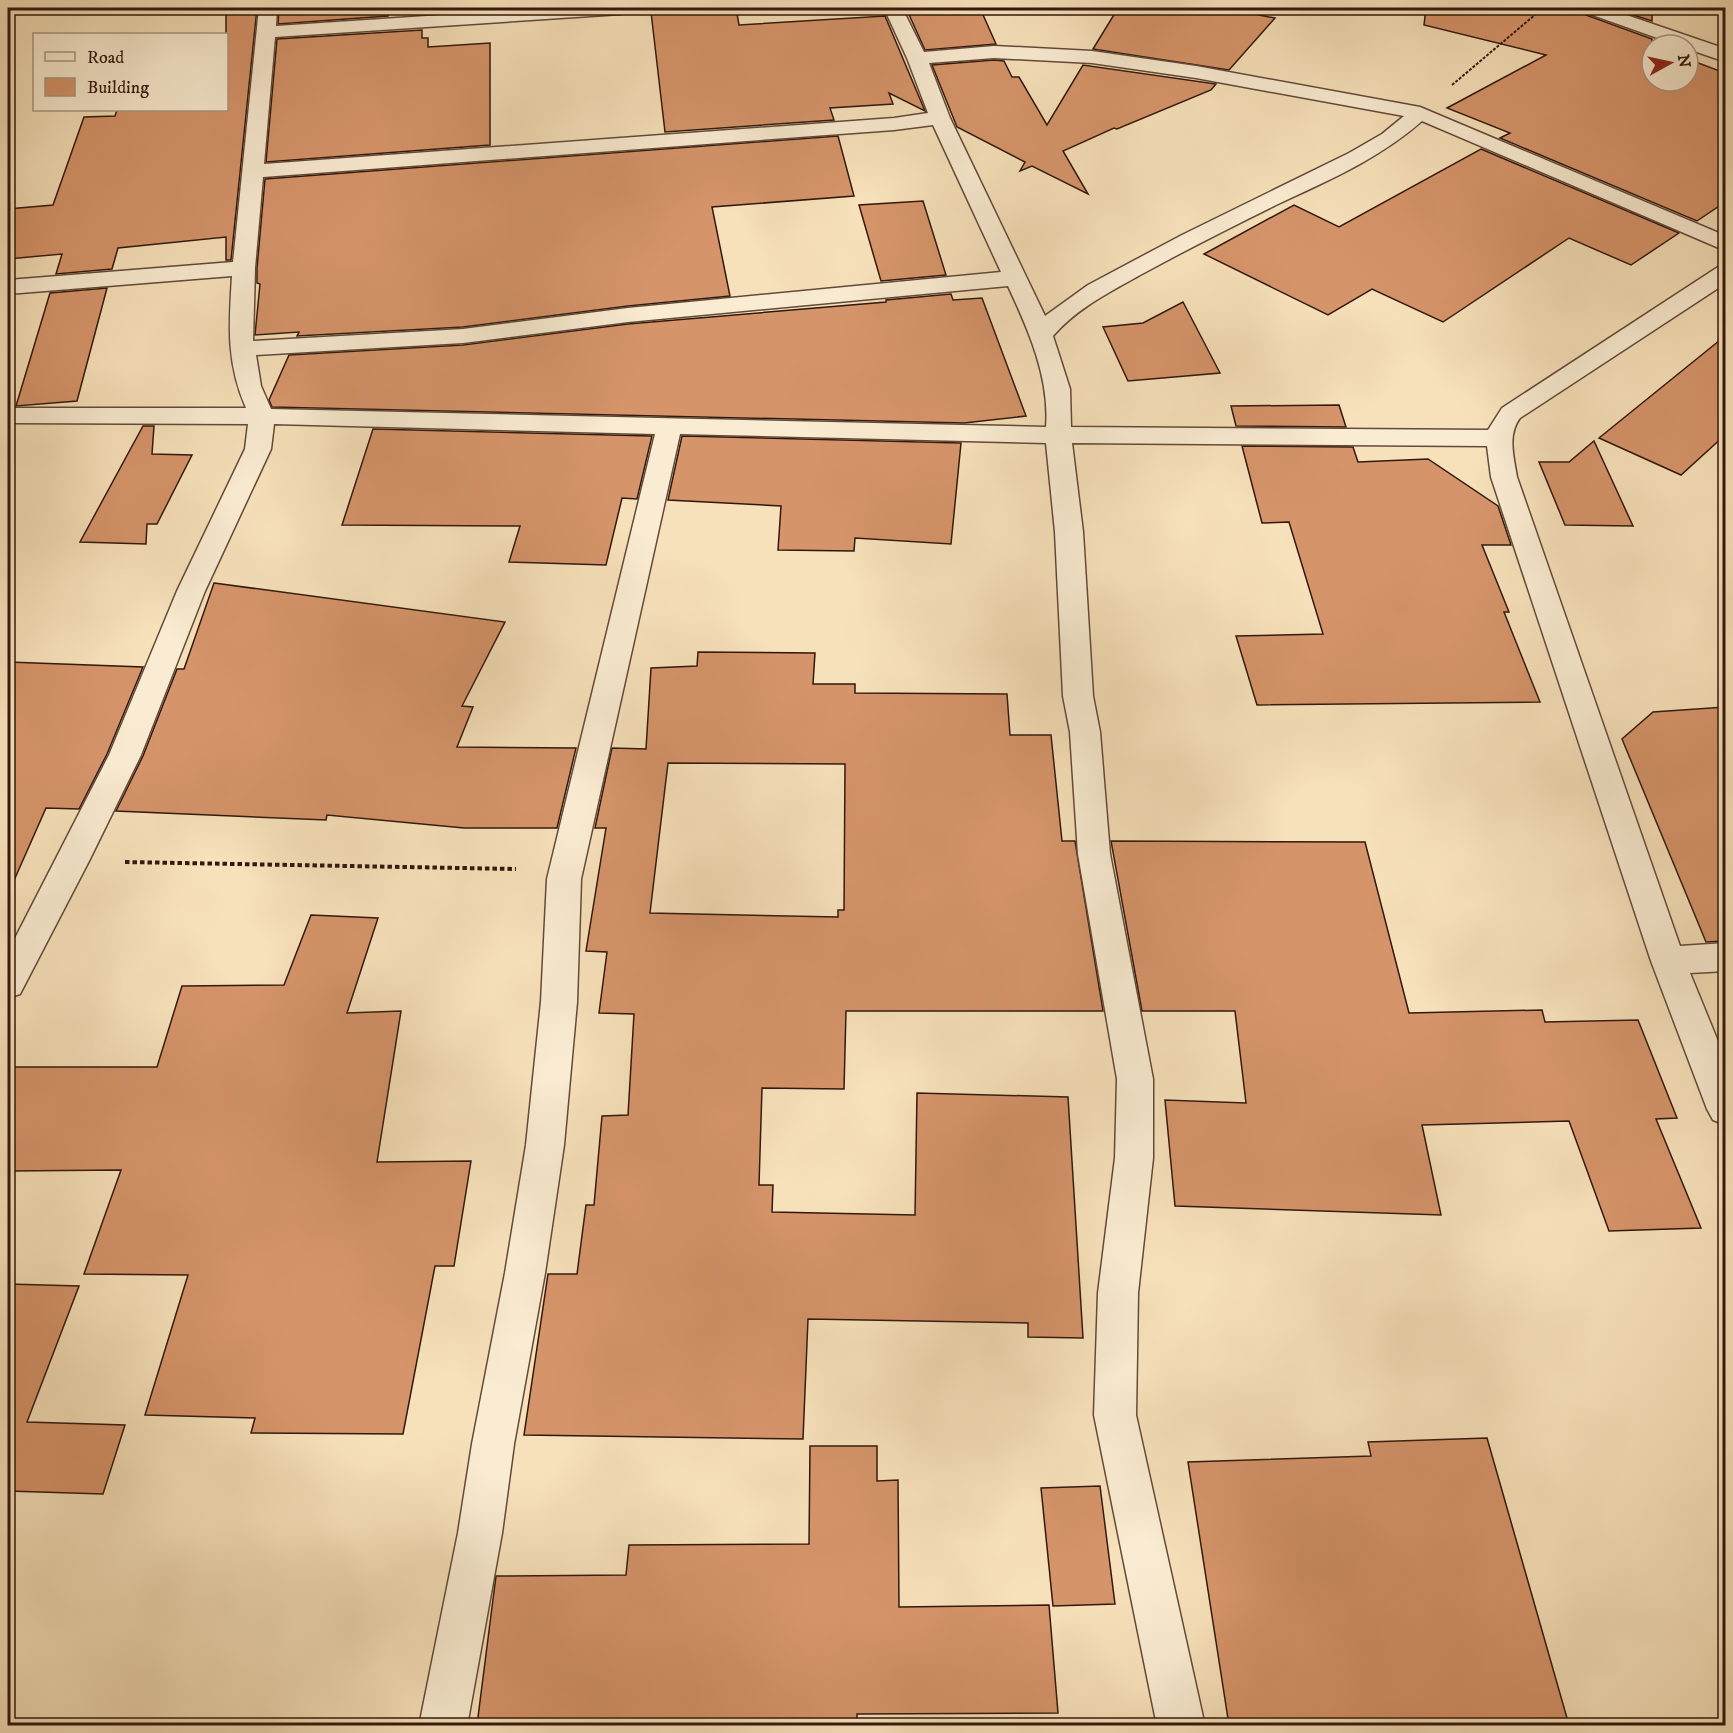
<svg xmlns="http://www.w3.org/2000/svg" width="1733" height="1733" viewBox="0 0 1733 1733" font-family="'IM FELL DW Pica',serif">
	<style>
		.building { fill: #d6946a; stroke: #31180e; stroke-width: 1.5; fill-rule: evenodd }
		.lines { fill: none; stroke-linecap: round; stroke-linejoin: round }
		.minor-casing { stroke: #624a39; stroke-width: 3 }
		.path-far1 { stroke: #31180e; stroke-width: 2; stroke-dasharray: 3 1.5; stroke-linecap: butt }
		.path { stroke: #31180e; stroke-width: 4; stroke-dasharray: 4.5 3; stroke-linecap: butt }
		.minor { fill: #faecd2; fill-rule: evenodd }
	</style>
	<rect width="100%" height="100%" fill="#f7e1ba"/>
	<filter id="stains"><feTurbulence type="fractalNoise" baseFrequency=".00333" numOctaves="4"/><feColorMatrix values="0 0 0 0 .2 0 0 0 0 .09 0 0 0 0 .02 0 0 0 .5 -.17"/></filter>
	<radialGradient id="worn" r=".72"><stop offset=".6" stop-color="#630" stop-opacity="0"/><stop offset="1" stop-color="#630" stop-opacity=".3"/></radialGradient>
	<g class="building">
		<polygon points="226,8 257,8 231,260 226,260 226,237 118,248 112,269 56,274 62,254 8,259 8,209 53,205 84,117 115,116 117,110 226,110"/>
		<polygon points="279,8 388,8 388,16 278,24"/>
		<polygon points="673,8 736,8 739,25 885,16 925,111 889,93 893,104 830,108 834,120 665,132 651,12 674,10"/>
		<polygon points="906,8 980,8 996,44 925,50"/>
		<polygon points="1118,8 1221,8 1275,18 1229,70 1093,49"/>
		<polygon points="1426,8 1579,8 1583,14 1652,39 1652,81 1688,81 1688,59 1725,73 1725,202 1697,221 1500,138 1510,133 1447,108 1546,55 1424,25"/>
		<polygon points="1611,8 1652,8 1652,21"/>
		<polygon points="422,30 422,38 428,38 428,47 490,43 490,145 266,162 277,39"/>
		<polygon points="994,60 1004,61 1012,77 1019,77 1047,125 1083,65 1216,84 1211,90 1117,129 1114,128 1063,151 1088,194 1032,166 1020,171 1025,162 957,127 932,65"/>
		<polygon points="838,136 854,196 712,207 730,296 628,306 463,327 297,336 299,332 255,335 260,284 257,283 257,268 265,179"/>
		<polygon points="1481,149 1679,233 1631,265 1569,238 1443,322 1372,289 1328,315 1204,254 1294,205 1339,227"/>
		<polygon points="923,201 946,275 881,281 859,205"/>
		<polygon points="107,288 77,401 16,406 50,293"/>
		<polygon points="951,294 953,300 982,298 1026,416 964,423 272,407 269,400 289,355 463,345 628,324 886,302 886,300"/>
		<polygon points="1183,302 1220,373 1128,381 1103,327 1143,323"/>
		<polygon points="1725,336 1725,435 1681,475 1599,438"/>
		<polygon points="1339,405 1346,427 1236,426 1231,406"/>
		<polygon points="143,426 154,426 152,454 192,455 157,524 147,524 146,544 80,542"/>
		<polygon points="373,429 652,436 637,499 622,498 606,565 509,562 520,526 342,525"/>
		<polygon points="682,436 961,443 951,544 855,538 854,551 778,550 781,506 668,500"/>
		<polygon points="1594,441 1633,526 1565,525 1539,462 1569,462"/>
		<polygon points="1242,446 1353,447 1358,462 1428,459 1498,506 1511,545 1482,545 1509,612 1504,612 1540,702 1257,705 1236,636 1323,634 1289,522 1262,523"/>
		<polygon points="214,583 505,622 462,706 473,707 457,747 576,748 557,828 464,828 327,815 326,820 116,811 143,756 177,669 184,669"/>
		<path d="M698 652 815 653 813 684H855V693L1007 694 1010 735H1051L1062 841H1075L1103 1011H846L844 1089 762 1088 759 1185H773L772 1212 915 1215 917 1093 1068 1097 1083 1338 1028 1337V1323L808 1319 803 1439 524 1435 548 1274H577L586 1205H594L602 1116 628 1115 634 1014 599 1013 607 952 586 951 606 828H595L612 748 646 749 651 668 697 666ZM668 763 845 764 844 910H838V917L650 913Z"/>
		<polygon points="8,662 143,667 107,754 79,809 46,808 8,894"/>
		<polygon points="1725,707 1725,941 1706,942 1622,739 1653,712"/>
		<polygon points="1111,841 1365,842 1409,1013 1542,1010 1545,1022 1638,1020 1677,1118 1656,1119 1701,1228 1609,1231 1569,1121 1422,1125 1441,1215 1175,1206 1165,1100 1246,1103 1235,1011 1142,1011"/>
		<polygon points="311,915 378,918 347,1013 401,1011 377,1162 471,1161 454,1266 435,1266 403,1434 251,1433 255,1418 145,1415 188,1275 84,1274 121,1170 8,1171 8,1067 157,1067 182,986 284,985"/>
		<polygon points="8,1284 79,1286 27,1422 125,1425 103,1494 8,1491"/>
		<polygon points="1487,1438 1569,1725 1229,1725 1188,1462 1371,1456 1368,1442"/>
		<polygon points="810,1446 877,1446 877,1481 898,1480 899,1607 1049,1605 1058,1713 857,1714 857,1725 477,1725 496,1576 626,1575 629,1545 809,1544"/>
		<polygon points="1100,1486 1115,1604 1053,1606 1041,1488"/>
	</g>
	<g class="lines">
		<defs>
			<g id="minor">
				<path d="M259 8H277L276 26 547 8H630L627 12 621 14 275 37 264 164 894 118 928 113 907 58 884 8H902L924 52 994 46 1092 51 1196 66 1420 107 1726 236V251L1422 121C1379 159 1327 181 1276 205 1231 227 1186 250 1142 274 1110 292 1077 308 1053 336L1070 389 1071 427 1488 430 1502 408 1718 267 1726 265V283L1520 418C1507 435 1514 458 1517 477L1680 946 1726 943V971L1690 973 1726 1061V1125L1713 1120 1707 1109 1651 961 1491 477 1487 446 1072 443 1083 532 1093 696 1100 732 1110 854 1153 1079V1158L1138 1293 1136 1415 1205 1726H1157L1094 1415 1098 1293 1115 1158 1117 1079 1078 854 1070 732 1063 696 1055 532 1046 443 680 434 581 879 577 1002 564 1145 545 1273 514 1444 502 1533 467 1726H419L458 1533 472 1444 505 1273 526 1145 541 1002 547 879 655 434 274 424 271 449 205 591 141 755 89 861 20 994 8 998V952L109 755 177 591 245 449 248 424 8 423V408H246C226 362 229 325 232 276L8 294V280L233 262ZM994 58 1092 63 1196 78 1404 116 1382 134 1349 153 1182 235 1088 285 1045 316 950 118 929 63ZM933 125 1001 272 628 308 463 329 253 341 255 268 263 177 894 130ZM1008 286C1028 329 1050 378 1046 427L271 409 261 386 256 355 463 343 628 322Z"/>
				<polygon points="1581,8 1606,8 1726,49 1726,62 1688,49 1688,45 1677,45 1584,12"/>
			</g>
		</defs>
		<use href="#minor" class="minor-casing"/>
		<polyline class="path-far1" points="1452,85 1543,8"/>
		<polyline class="path" points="125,862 516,869"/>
		<use href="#minor" class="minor"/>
	</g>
	<rect width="1733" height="1733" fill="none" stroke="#f7e1ba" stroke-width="30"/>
	<rect x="9" y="9" width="1715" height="1715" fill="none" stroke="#31180e" stroke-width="3"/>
	<rect x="15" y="15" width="1703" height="1703" fill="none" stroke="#31180e" stroke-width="1.5"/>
	<rect x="33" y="33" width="195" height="78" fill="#faecd2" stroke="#aa9784" stroke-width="1.5"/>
	<rect x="45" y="52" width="30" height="9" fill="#faecd2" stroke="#aa9784" stroke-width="1.5"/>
	<text x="87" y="63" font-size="18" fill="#31180e">Road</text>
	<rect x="45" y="78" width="30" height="18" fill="#d6946a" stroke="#aa9784" stroke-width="1.5"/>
	<text x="87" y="93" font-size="18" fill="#31180e">Building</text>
	<g transform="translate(1670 63) rotate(82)"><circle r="28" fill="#faecd2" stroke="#aa9784" stroke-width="1.5"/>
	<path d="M0-4.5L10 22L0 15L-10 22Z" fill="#8f2418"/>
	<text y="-9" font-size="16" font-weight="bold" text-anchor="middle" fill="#31180e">N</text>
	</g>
	<rect width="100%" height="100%" filter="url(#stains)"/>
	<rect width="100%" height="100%" fill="url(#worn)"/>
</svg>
